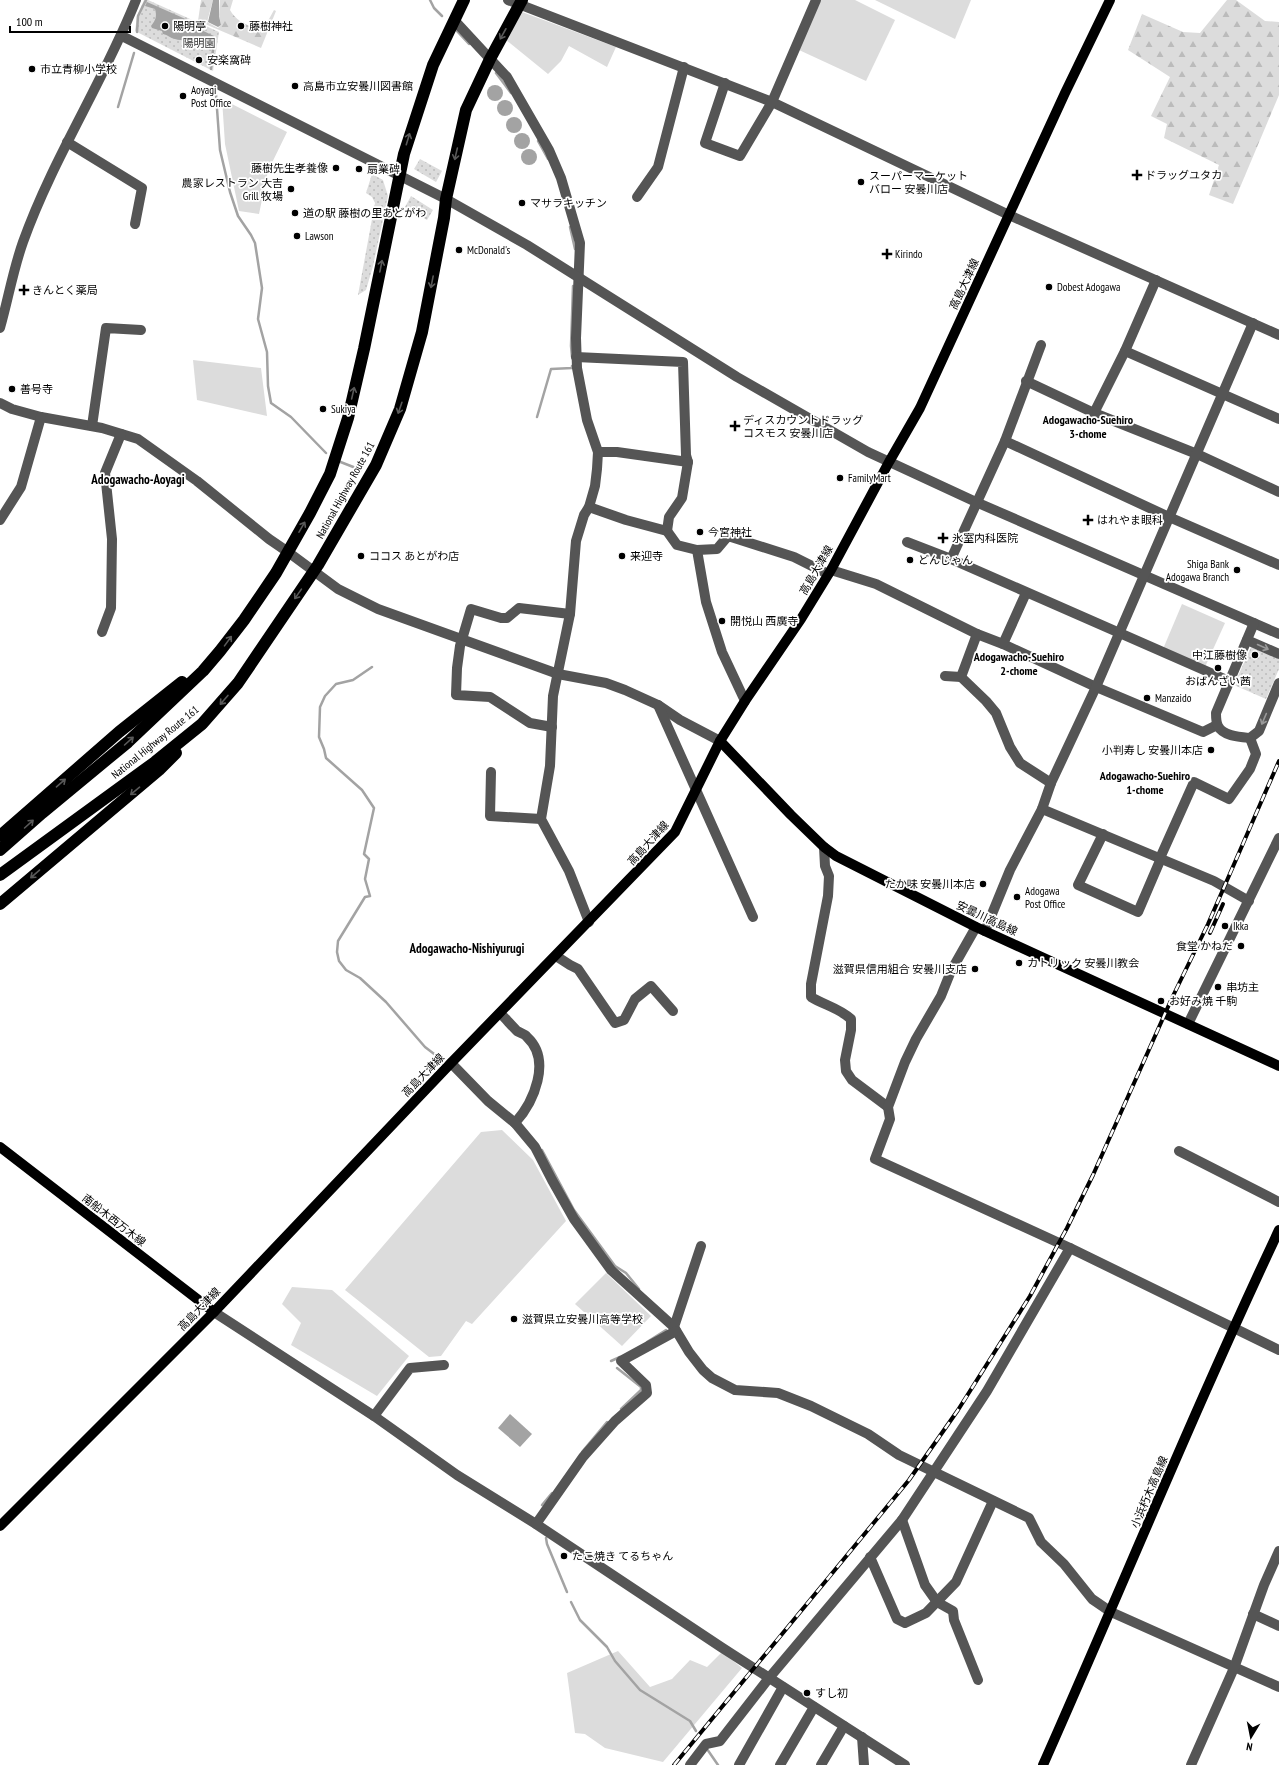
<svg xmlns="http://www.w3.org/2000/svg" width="1279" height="1765" viewBox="0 0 1279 1765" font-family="'PT Sans Narrow','Noto Sans JP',sans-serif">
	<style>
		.grass { fill: #dcdcdc }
		.forest { fill: url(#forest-firs) }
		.park { fill: url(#park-dots) }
		.water { fill: #a3a3a3 }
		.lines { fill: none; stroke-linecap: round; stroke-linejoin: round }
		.stream { stroke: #a3a3a3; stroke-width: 2.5 }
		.minor { stroke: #555; stroke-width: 10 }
		.major { stroke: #000; stroke-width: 10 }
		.highway { stroke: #000; stroke-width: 12 }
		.rail-casing { stroke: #000; stroke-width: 4 }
		.rail { stroke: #fff; stroke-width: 2.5; stroke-dasharray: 8; stroke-linecap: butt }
		.oneway { stroke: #595959 }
		.oneway2 { stroke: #999 }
		.poi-dot { fill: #000; stroke: #fff; stroke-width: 1.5 }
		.labels { text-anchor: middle; stroke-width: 3.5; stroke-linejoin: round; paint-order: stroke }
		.poi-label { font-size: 11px; fill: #000; stroke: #fff; text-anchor: start }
		.park-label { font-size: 11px; fill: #333; stroke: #fff }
		.street-label { font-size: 11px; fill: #000; stroke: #fff }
		.neighbourhood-label { font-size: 12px; font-weight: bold; fill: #000; stroke: #fff }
		.quarter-label { font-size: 13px; font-weight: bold; fill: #000; stroke: #fff }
	</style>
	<defs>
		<pattern id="forest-firs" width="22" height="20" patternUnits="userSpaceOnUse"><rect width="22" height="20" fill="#dcdcdc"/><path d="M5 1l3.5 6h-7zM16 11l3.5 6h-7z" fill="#bbb"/></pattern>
		<pattern id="park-dots" width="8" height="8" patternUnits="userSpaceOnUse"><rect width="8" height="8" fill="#dcdcdc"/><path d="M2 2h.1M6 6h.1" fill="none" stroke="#bbb" stroke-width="1.8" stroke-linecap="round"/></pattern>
	</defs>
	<rect width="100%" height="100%" fill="#fff"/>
	<g class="grass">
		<polygon points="821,0 855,0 895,20 866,81 799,50"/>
		<polygon points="875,0 971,0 955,39"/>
		<polygon points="522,12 616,47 607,67 569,46 561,61 548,74 506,40"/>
		<polygon points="222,99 287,132 268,171 259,214 239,211 225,144"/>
		<polygon points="193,360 261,368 267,416 197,400"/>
		<polygon points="1182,604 1225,623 1205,667 1163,649"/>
		<polygon points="502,1130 533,1160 566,1221 472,1324 466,1321 441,1356 429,1357 345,1290 481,1132"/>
		<polygon points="606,1273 651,1316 622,1346 575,1304"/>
		<polygon points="292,1287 332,1290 409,1356 377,1396 291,1345 301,1323 282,1304"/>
		<polygon points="618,1651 650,1687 672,1679 690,1660 707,1667 722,1652 742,1668 663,1762 605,1748 585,1734 575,1733 567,1673"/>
	</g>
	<g class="forest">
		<path d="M201 0H213L207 22 218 28 221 25 219 15 220 0H233L230 10C236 21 250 29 264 28L274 10 276 11 261 48 198 21Z"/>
		<polygon points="1227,0 1236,0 1265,21 1279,22 1279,95 1233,204 1209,195 1219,165 1164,138 1167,124 1151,116 1170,77 1128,50 1142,14 1183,32 1200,33"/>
	</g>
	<g class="park">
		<polygon points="144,0 148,0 219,32 213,71 135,31 137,16"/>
		<polygon points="420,159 442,171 436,182 414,169"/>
		<polygon points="372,174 383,180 388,196 373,266 366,290 358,295 375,203 372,197 366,193"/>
		<polygon points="411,196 433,210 427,220 405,207"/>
		<polygon points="1251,647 1279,659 1279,669 1266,699 1234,685"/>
	</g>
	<g class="water">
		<polygon points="213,0 219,0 219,16 221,25 218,27 208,22"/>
		<path d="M147 2 190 21 197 28 214 36 212 40 205 38 196 44C190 40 182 41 175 39 170 38 168 35 163 34L162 31 152 28 151 26C156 20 157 16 155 9L145 6Z"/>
		<circle cx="495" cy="93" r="8"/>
		<circle cx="505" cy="108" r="8"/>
		<circle cx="514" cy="125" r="8"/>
		<circle cx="522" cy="141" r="8"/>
		<circle cx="529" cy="157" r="8"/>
		<polygon points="510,1414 532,1434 520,1447 498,1428"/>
	</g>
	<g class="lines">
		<g class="stream">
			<polyline points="430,0 434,8 442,16"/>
			<polyline points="455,29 469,44"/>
			<polyline points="137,32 138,16 146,0"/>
			<polyline points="211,69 214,40 212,38"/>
			<polyline points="496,73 511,93"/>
			<polyline points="216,95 220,150 230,192 238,216 251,235 255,243 262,288 258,319 267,352 268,386 271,403 291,417 326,453"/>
			<polyline points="118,107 134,53"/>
			<polyline points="538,141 548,159"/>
			<polyline points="570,227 575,249"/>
			<polyline points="572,357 571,346 573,286"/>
			<polyline points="537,417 551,369 572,368 572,366"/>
			<polyline points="338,461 361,470"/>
			<polyline points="372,667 353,680 336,684 325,696 320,707 319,737 324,749 326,758 362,790 374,808 364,854 369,859 365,879 370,896 365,897 338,941 337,952 339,961 346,970 360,978 386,1002 425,1047 442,1060"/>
			<polyline points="542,1150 574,1210 615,1266 626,1273 639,1289"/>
			<polyline points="647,1342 666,1330"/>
			<polyline points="611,1361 620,1357"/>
			<polyline points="617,1368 641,1387 641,1390 621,1409"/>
			<polyline points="582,1452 607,1422"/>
			<polyline points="542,1505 552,1493"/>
			<polyline points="546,1538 547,1544 567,1592"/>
			<polyline points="571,1602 580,1620 607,1647 615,1661 640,1690 690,1721 696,1731"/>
			<polyline points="707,1749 718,1765"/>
		</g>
		<g class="minor">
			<polyline points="508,0 772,102 1009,215 1279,335"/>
			<polyline points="454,20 507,77 549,150 561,178 580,243 576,338 577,368 587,420 598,452 597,469 595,486 589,507 584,515 576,541 570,614 553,696 550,766 541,819 569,871 589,922"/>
			<polyline points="122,36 446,199 527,245 737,377 868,452 976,502 1279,634"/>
			<polyline points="725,83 705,143 740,156 772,102 816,0"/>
			<polyline points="67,142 142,188 135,224"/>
			<polyline points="637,197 658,167 684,67"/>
			<path d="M0 328C8 300 13 270 23 242 53 158 103 83 136 0"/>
			<polyline points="1125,351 1279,419"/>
			<polyline points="576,357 683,362 686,455 688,462 617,452 598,452"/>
			<polyline points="1026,381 1094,413 1197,454 1279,492"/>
			<polyline points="0,403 12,409 41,417 102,428 138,439 197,481 269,539 288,552 338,589 378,609 558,674 606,683 625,690 658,705 680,720 720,741"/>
			<polyline points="1094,413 1125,351 1156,280"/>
			<polyline points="92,426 106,328 141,330"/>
			<polyline points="1005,441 1169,517 1279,565"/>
			<polyline points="589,507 626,520 667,531 677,545 697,550 706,602 722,652 745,701"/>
			<polyline points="0,520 21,487 41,417"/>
			<polyline points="667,531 669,517 682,498 688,462"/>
			<polyline points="907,542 951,559 1229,681"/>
			<polyline points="697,550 717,549 728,536 794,557 828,574"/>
			<polyline points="951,559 1005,441 1041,345"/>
			<polyline points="831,570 876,584 977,634 1003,644 1096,687 1203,732 1217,725"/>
			<path d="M1254 623 1216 713C1216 717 1216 722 1218 726 1223 736 1239 737 1250 738L1259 731 1279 683"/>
			<polyline points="102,632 111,608 112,539 105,473 121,434"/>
			<polyline points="977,634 961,677 986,701 996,713 1010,747 1020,763 1051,783"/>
			<polyline points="1247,640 1279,654"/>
			<polyline points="1003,644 1026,593"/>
			<polyline points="945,676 961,677"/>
			<polyline points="658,705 753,917"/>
			<polyline points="552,727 530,723 490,697 456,695 457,668 460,646 471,609 501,618 507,618 519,608 570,614"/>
			<polyline points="491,772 490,816 541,819"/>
			<polyline points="1042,809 1214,881 1249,901"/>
			<polyline points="1103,834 1078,885 1138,912 1159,863 1160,858 1194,782 1229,799 1250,769 1256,754 1250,738"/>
			<path d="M824 847 825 866 829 876 828 896 811 984V997C824 1005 839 1008 851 1019V1030L845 1060 846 1071 852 1080 888 1107"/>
			<polyline points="976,927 951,971 941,996 916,1039 905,1062 888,1107 890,1119 875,1159 1070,1248 1279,1350"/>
			<polyline points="985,931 1010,870 1042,809 1051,783 1096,687 1253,323"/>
			<polyline points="556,956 570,965 578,969 615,1023 624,1020 635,999 651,986 673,1011"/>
			<path d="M500 1013C506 1019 511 1025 517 1031 520 1033 525 1034 527 1037 552 1060 534 1102 515 1123"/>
			<polyline points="1188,1024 1279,838"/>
			<polyline points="451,1063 488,1101 515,1123 535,1147 552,1180 574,1219 611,1270 674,1327 689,1352 703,1370 712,1378 735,1390 778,1393 811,1406 868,1434 899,1455 1029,1518 1041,1542 1064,1564 1092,1599 1111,1612 1279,1687"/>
			<polyline points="1179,1151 1279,1202"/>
			<polyline points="214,1312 374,1416 457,1475 536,1524 721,1647 905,1765"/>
			<polyline points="674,1327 701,1246"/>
			<polyline points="374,1416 410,1368 444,1365"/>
			<polyline points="902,1520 925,1585 937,1602 953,1611 954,1620 978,1680"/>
			<polyline points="536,1524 583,1457 615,1421 647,1393 646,1385 621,1361 676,1331"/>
			<polyline points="870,1557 897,1619 905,1623 926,1613 956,1582 993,1501"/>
			<polyline points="1253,1614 1279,1626"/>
			<polyline points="862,1737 864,1765"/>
			<polyline points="690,1765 706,1744 720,1741 769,1678 902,1520 987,1391 1070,1248"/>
			<polyline points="739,1765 783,1687"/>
			<polyline points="780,1765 814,1707"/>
			<polyline points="821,1765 844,1726"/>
			<polyline points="1191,1765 1234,1668 1264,1585 1279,1551"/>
		</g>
		<g class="major">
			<polyline points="720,741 791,815 824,847 836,856 976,927 1279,1066"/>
			<polyline points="0,1147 214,1312"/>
			<polyline points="0,1526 214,1312 451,1063 675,832 720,741 745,701 801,619 831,570 889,462 920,408 1065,93 1110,0"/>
			<path d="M1043 1765C1122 1587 1196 1406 1279 1230"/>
		</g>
		<g class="highway">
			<polyline points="0,836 119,732 182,682"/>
			<polyline points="0,850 42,813 128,742 203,671 220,651 244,620 276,573 310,513 330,474 348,418 364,349 404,154 433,65 464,0"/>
			<polyline points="0,875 155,762 202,724 238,683 318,565 376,465 400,409 422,332 444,218 446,199 466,110 490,59 522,0"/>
			<polyline points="0,904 159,770 176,753"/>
		</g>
		<defs>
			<g id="rail">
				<polyline points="1210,933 1223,904"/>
				<polyline points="674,1765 909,1480 958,1410 1030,1296 1067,1228 1093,1175 1172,998 1208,924 1279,761"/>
			</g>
		</defs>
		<use href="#rail" class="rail-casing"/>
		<use href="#rail" class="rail"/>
	</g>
	<defs><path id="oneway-shaft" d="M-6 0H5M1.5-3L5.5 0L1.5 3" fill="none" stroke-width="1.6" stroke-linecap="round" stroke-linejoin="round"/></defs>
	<g class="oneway">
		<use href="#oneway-shaft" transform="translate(503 34) rotate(119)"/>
		<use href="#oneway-shaft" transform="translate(408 139) rotate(-73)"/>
		<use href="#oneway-shaft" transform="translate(456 154) rotate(103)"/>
		<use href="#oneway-shaft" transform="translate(381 266) rotate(-79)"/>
		<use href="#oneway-shaft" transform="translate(432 282) rotate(101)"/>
		<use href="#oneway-shaft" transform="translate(353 393) rotate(-77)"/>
		<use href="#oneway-shaft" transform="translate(400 408) rotate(109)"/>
		<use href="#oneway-shaft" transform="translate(302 527) rotate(-60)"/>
		<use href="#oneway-shaft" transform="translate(298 594) rotate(125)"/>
		<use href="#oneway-shaft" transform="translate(228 641) rotate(-54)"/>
		<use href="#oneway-shaft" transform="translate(224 700) rotate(131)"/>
		<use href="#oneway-shaft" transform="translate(129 741) rotate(-42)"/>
		<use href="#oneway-shaft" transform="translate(61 783) rotate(-41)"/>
		<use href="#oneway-shaft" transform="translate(135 791) rotate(140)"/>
		<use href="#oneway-shaft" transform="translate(29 824) rotate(-42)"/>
		<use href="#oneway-shaft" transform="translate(35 874) rotate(139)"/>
	</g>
	<g class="oneway2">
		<use href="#oneway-shaft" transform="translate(1263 647) rotate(24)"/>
		<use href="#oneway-shaft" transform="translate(1264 719) rotate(113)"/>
	</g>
	<g class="poi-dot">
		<circle cx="165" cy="26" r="4"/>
		<circle cx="241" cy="26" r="4"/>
		<circle cx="199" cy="60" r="4"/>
		<circle cx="32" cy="69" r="4"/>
		<circle cx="295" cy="86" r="4"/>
		<circle cx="183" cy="96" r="4"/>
		<circle cx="336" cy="168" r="4"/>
		<circle cx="359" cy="169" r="4"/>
		<path d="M1135 169h4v4h4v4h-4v4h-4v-4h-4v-4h4z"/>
		<circle cx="861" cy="182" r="4"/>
		<circle cx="291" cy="189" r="4"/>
		<circle cx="522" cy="203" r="4"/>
		<circle cx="295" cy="213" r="4"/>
		<circle cx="297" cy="236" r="4"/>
		<circle cx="459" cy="250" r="4"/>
		<path d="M885 248h4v4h4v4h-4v4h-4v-4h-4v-4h4z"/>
		<circle cx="1049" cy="287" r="4"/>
		<path d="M22 284h4v4h4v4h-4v4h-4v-4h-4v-4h4z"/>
		<circle cx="12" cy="389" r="4"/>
		<circle cx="323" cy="409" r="4"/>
		<path d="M733 420h4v4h4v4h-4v4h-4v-4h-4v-4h4z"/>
		<circle cx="840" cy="478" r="4"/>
		<path d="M1086 514h4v4h4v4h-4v4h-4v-4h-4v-4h4z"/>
		<circle cx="700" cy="532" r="4"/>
		<path d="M941 532h4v4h4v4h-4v4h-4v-4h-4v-4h4z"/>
		<circle cx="361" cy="556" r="4"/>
		<circle cx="622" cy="556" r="4"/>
		<circle cx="910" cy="560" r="4"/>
		<circle cx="1237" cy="570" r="4"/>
		<circle cx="722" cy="621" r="4"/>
		<circle cx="1255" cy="655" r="4"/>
		<circle cx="1218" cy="668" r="4"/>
		<circle cx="1147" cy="698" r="4"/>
		<circle cx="1211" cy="750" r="4"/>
		<circle cx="983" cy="884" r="4"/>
		<circle cx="1017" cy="897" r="4"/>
		<circle cx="1225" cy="926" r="4"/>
		<circle cx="1241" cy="946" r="4"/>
		<circle cx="1019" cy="963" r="4"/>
		<circle cx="975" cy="969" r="4"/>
		<circle cx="1218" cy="987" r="4"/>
		<circle cx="1161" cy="1001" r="4"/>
		<circle cx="514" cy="1319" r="4"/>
		<circle cx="564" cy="1556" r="4"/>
		<circle cx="807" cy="1693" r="4"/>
	</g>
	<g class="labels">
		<g class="poi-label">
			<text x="173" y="30">陽明亭</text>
			<text x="249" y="30">藤樹神社</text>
			<text x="207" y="64">安楽窩碑</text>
			<text x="40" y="73">市立青柳小学校</text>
			<text x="303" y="90">高島市立安曇川図書館</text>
			<text x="191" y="94">Aoyagi<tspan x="191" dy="13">Post Office</tspan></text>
			<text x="328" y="172" text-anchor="end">藤樹先生孝養像</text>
			<text x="367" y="173">扇業碑</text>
			<text x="1145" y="179">ドラッグユタカ</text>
			<text x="869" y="180">スーパーマーケット<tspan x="869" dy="13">バロー 安曇川店</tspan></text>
			<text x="283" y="187" text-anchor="end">農家レストラン 大吉<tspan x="283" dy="13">Grill 牧場</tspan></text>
			<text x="530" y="207">マサラキッチン</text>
			<text x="303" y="217">道の駅 藤樹の里あどがわ</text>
			<text x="305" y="240">Lawson</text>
			<text x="467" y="254">McDonald's</text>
			<text x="895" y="258">Kirindo</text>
			<text x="1057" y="291">Dobest Adogawa</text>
			<text x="32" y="294">きんとく薬局</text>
			<text x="20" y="393">善号寺</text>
			<text x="331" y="413">Sukiya</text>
			<text x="743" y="424">ディスカウントドラッグ<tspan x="743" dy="13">コスモス 安曇川店</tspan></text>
			<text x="848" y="482">FamilyMart</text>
			<text x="1097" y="524">はれやま眼科</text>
			<text x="708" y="536">今宮神社</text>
			<text x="952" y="542">氷室内科医院</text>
			<text x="369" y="560">ココス あとがわ店</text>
			<text x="630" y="560">来迎寺</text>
			<text x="918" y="564">どんじゃん</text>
			<text x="1229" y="568" text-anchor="end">Shiga Bank<tspan x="1229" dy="13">Adogawa Branch</tspan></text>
			<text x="730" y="625">開悦山 西廣寺</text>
			<text x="1247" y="659" text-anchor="end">中江藤樹像</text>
			<text x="1218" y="685" text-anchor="middle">おばんざい茜</text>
			<text x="1155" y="702">Manzaido</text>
			<text x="1203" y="754" text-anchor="end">小判寿し 安曇川本店</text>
			<text x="975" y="888" text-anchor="end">たか味 安曇川本店</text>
			<text x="1025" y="895">Adogawa<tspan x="1025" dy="13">Post Office</tspan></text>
			<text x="1233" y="930">Ikka</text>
			<text x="1233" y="950" text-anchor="end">食堂 かねだ</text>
			<text x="1027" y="967">カトリック 安曇川教会</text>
			<text x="967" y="973" text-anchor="end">滋賀県信用組合 安曇川支店</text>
			<text x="1226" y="991">串坊主</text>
			<text x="1169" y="1005">お好み焼 千駒</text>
			<text x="522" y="1323">滋賀県立安曇川高等学校</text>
			<text x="572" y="1560">たこ焼き てるちゃん</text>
			<text x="815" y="1697">すし初</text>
		</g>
		<g class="park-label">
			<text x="199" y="47">陽明園</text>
		</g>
		<g class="street-label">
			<text transform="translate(964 284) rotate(-65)" y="4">高島大津線</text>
			<text transform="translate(345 490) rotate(-61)" y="4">National Highway Route 161</text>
			<text transform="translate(816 570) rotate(-60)" y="4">高島大津線</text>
			<text transform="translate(155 742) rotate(-39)" y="4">National Highway Route 161</text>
			<text transform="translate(648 843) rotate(-48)" y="4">高島大津線</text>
			<text transform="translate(987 918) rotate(25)" y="4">安曇川高島線</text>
			<text transform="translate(423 1075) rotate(-46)" y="4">高島大津線</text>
			<text transform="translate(114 1220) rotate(38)" y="4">南船木西万木線</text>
			<text transform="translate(199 1309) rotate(-46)" y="4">高島大津線</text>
			<text transform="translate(1149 1492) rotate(-67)" y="4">小浜朽木高島線</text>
		</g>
		<g class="neighbourhood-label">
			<text x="1088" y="424">Adogawacho-Suehiro<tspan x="1088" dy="14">3-chome</tspan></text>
			<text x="1019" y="661">Adogawacho-Suehiro<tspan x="1019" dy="14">2-chome</tspan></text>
			<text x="1145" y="780">Adogawacho-Suehiro<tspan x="1145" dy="14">1-chome</tspan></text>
		</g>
		<g class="quarter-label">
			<text x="138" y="484">Adogawacho-Aoyagi</text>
			<text x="467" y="953">Adogawacho-Nishiyurugi</text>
		</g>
	</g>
	<g transform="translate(1251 1737) rotate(190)" stroke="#ffffff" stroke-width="3" paint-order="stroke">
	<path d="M0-3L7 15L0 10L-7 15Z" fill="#000000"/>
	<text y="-6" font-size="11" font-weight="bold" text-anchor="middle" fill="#000000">N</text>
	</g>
	<path d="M10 26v6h120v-6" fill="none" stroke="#000000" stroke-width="2"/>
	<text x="16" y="26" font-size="12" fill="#000000" stroke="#ffffff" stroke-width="3" paint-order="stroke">100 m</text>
</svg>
